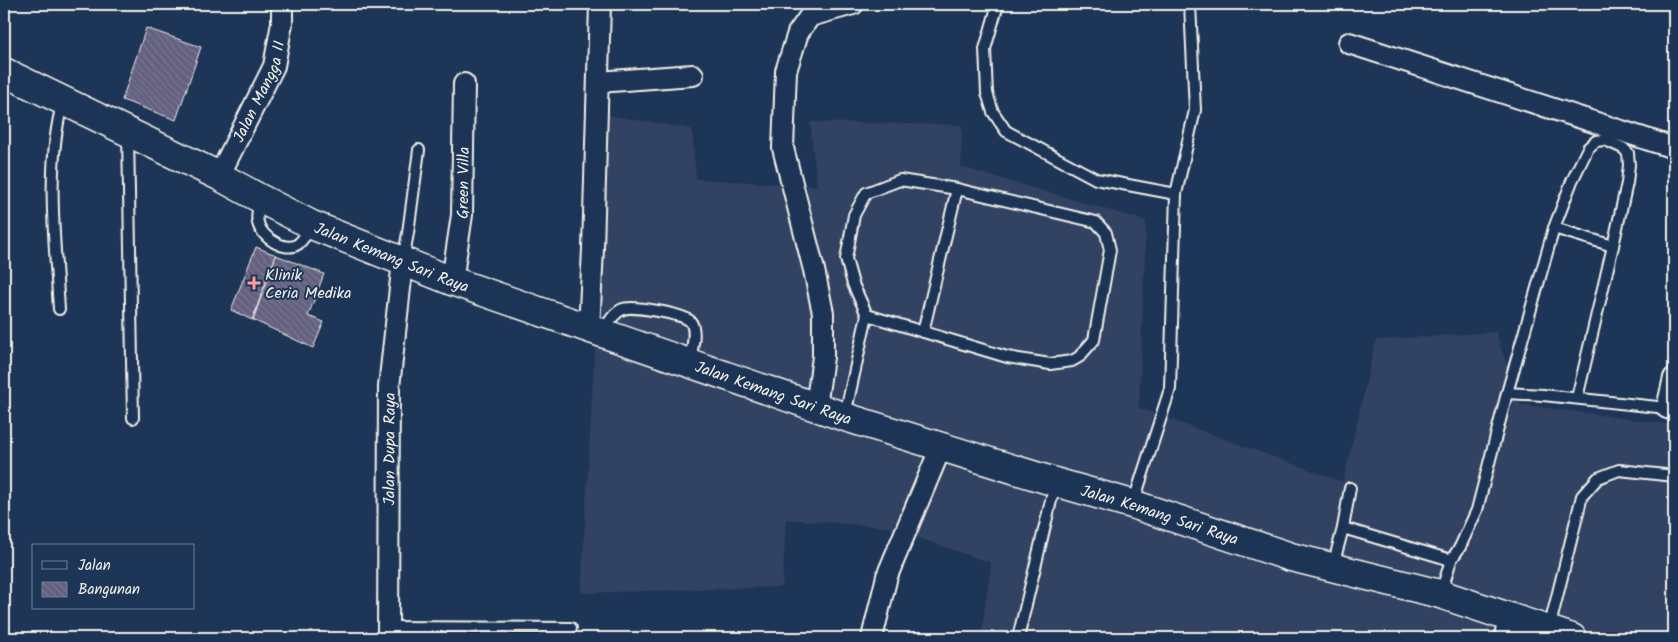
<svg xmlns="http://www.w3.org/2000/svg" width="1678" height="642" viewBox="0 0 1678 642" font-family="Kalam,sans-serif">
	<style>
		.built { fill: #324263 }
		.building { fill: url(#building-back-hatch); stroke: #f4f1e8 }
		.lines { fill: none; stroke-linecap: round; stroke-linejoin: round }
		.service-casing { stroke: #f4f1e8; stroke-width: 14 }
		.minor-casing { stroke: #f4f1e8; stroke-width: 24 }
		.secondary-casing { stroke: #f4f1e8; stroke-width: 31 }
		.service { stroke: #1d3557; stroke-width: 10 }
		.minor { stroke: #1d3557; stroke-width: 20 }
		.secondary { stroke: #1d3557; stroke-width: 28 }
		.poi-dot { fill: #ff9aa2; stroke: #1d3557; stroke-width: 2 }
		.labels { text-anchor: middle; stroke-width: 4; stroke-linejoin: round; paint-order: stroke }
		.street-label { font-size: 16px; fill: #f4f1e8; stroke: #1d3557 }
		.poi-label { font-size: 16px; fill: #f4f1e8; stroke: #1d3557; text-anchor: start }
	</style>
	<defs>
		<pattern id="building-back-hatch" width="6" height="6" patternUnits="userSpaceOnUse" patternTransform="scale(1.25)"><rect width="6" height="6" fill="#636080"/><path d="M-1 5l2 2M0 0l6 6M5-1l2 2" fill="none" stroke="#7a7792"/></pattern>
	</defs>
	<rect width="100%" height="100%" fill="#1d3557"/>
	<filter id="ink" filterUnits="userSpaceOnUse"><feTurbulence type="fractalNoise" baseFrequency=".02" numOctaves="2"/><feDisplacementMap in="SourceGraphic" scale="10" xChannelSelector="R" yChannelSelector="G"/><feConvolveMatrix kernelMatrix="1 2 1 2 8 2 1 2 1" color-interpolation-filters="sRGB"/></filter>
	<g filter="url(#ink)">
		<polygon class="built" points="608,115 692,129 696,179 817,186 810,122 962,125 961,167 1146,221 1139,408 1343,482 1376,340 1496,332 1519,404 1674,425 1674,638 981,638 991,563 887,527 786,519 782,587 581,593"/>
		<g class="building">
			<polygon points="146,28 201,47 176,120 122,100"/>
			<polygon points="256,247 276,255 252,320 231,310"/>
			<polygon points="276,255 324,274 308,316 324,322 313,348 253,320"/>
		</g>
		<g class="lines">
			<defs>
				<g id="service">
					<polyline points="998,4 985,49 987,93 993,112 1006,131 1096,179 1176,194"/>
					<polyline points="128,134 133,418"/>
					<path d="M261 200C258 208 256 215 258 223 261 237 285 253 298 244 304 239 308 232 312 225"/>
					<polyline points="1554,228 1613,246"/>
					<polyline points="403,260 408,233 419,150"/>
					<path d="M59 309C55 243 45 165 63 101"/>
					<path d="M603 332C608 324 613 313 623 309 632 305 683 314 690 321 698 330 691 351 690 362"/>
					<polyline points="923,332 957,189"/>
					<polyline points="1507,393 1554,228 1572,181 1588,148 1596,141 1605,140 1623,148 1628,153 1629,165 1627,183 1613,246 1577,398"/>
					<polyline points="845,415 867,315 853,284 846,259 854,215 866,193 900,180 957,189 1096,222 1106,233 1110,250 1094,340 1079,357 1072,361 1050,364 1007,357 867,315"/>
					<polyline points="1133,504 1170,389 1176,194 1195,110 1190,4"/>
					<polyline points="1343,528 1350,488"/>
					<polyline points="1333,566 1343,528 1451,560"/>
					<polyline points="1441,593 1451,560 1460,547 1477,510 1507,393 1543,395 1667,408"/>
					<polyline points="388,627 571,628"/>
					<polyline points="1549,629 1582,496 1598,478 1619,470 1674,476"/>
					<polyline points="1018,638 1055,484"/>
				</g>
				<g id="minor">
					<polyline points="1349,43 1674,148"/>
					<polyline points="598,82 693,75"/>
					<path id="s1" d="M219 176 274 66 282 23V4"/>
					<path id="s2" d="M452 281 462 215 464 84"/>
					<polyline points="589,329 593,249 600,4"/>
					<polyline points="1674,378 1667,408 1674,409"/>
					<polyline points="816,407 823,357 823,313 814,270 783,148 786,71 798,33 810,16 853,4"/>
					<path id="s3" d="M388 638 389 387 403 261"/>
					<polyline points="872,638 887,576 941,447"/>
					<polyline points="1505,638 1509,616"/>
				</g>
				<g id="secondary">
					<path id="s4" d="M4 72 219 176 261 199 312 225 452 281 845 417 1055 482 1132 504 1291 557 1440 594 1572 638"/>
				</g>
			</defs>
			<use href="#service" class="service-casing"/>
			<use href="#minor" class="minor-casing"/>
			<use href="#secondary" class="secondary-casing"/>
			<use href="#service" class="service"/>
			<use href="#minor" class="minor"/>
			<use href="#secondary" class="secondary"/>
		</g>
	</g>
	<path class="poi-dot" d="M251.5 275.5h5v5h5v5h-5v5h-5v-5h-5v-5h5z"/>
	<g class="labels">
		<g class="street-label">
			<text dy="6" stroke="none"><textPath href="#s1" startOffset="94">Jalan Mangga II</textPath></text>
			<text dy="6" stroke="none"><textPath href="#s2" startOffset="99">Green Villa</textPath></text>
			<text dy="6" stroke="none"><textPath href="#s4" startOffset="430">Jalan Kemang Sari Raya</textPath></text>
			<text dy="6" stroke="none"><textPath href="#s4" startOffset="835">Jalan Kemang Sari Raya</textPath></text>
			<text dy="6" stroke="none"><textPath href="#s3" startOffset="189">Jalan Dupa Raya</textPath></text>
			<text dy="6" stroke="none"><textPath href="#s4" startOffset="1240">Jalan Kemang Sari Raya</textPath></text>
		</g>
		<g class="poi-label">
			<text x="265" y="280">Klinik<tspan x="265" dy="18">Ceria Medika</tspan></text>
		</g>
	</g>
	<rect width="1678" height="642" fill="none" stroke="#1d3557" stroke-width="20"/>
	<rect x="10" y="10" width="1658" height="622" fill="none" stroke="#f4f1e8" stroke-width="2" filter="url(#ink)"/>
	<rect x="32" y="544" width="162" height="65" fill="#1d3557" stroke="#738091"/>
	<rect x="42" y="561" width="25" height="8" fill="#1d3557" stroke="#738091"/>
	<text x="78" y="570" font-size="15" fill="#f4f1e8">Jalan</text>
	<rect x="42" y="582" width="25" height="15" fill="url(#building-back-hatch)" stroke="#738091"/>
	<text x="78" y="594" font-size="15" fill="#f4f1e8">Bangunan</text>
</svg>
